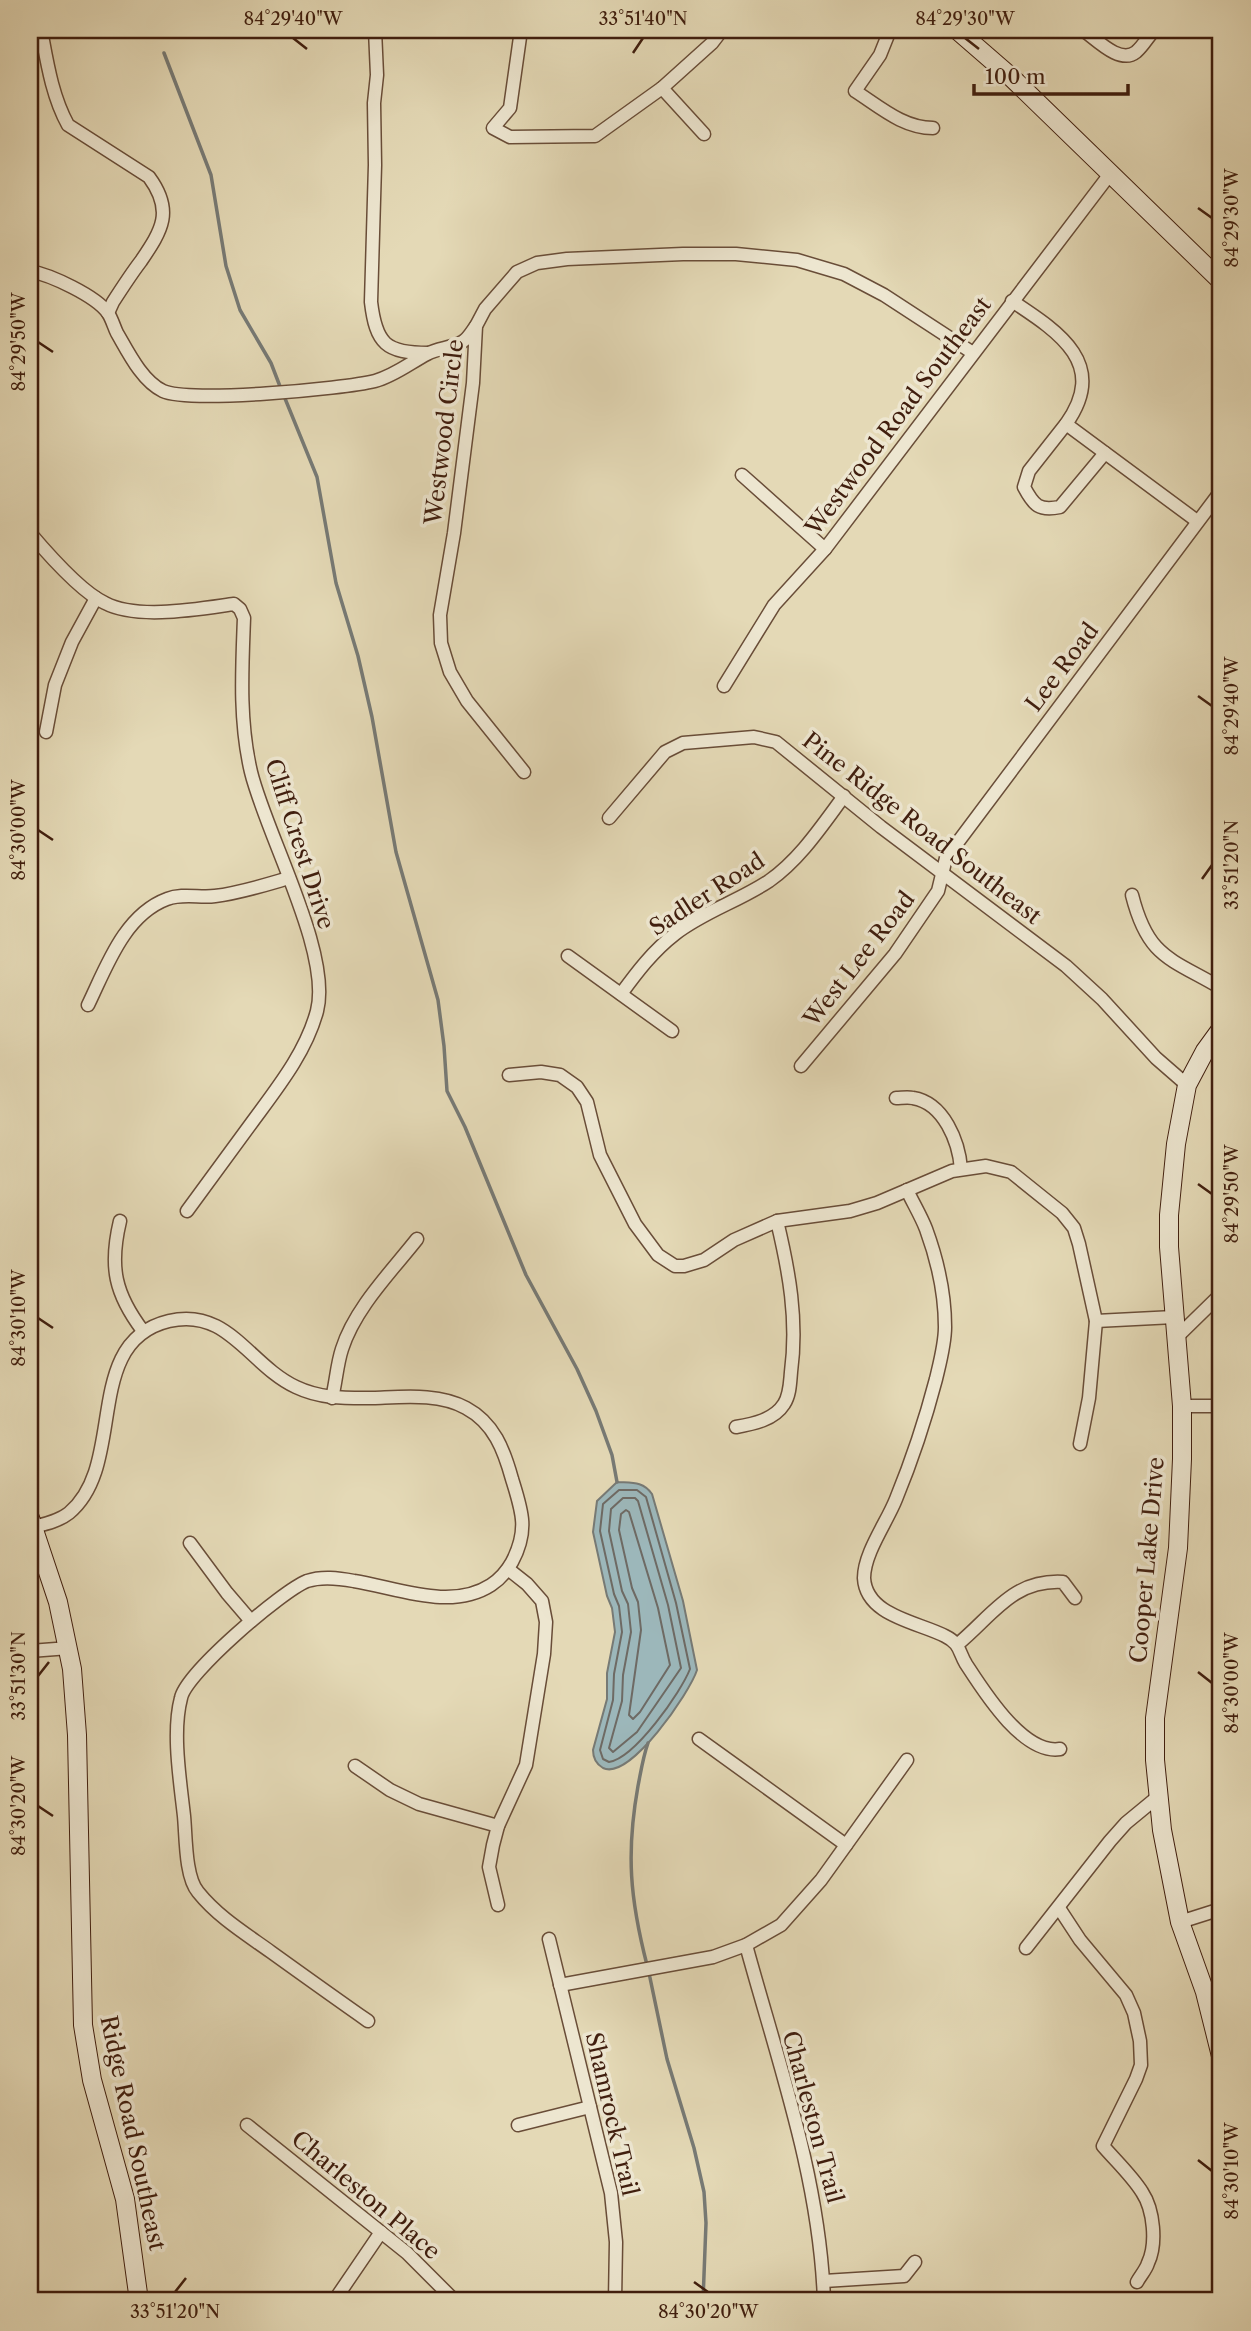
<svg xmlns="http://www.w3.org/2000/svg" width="1251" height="2331" viewBox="0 0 1251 2331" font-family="'Libre Caslon Text',serif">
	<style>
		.water { fill: #9cb7ba; stroke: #777a75; stroke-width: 2 }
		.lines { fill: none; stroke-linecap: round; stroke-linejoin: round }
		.shore { stroke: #6e6a64; stroke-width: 2 }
		.stream { stroke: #777a75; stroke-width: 3.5 }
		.street-casing { stroke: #694d38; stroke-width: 15 }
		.secondary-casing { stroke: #401e0e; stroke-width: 20 }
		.street { stroke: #ede6d0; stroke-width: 12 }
		.secondary { stroke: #ede6d0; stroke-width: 18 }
		.ticks { fill: none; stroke: #401e0e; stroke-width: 2.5 }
		.labels { text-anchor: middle; stroke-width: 7; stroke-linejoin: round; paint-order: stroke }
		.street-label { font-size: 23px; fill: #401e0e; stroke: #ede6d0 }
		.neatline { fill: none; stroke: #401e0e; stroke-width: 2.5 }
		.ticks-label { font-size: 18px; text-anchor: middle; fill: #401e0e }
	</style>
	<rect width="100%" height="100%" fill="#e4d9b6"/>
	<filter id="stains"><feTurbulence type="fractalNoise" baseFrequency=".00286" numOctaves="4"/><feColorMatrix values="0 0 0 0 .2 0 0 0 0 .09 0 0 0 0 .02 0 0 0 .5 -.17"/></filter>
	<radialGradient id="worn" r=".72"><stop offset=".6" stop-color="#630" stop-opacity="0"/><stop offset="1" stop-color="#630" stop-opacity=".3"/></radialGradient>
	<path class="water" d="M617 1482C632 1483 643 1481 652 1494L683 1601 697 1670C690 1692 630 1781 603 1768 596 1764 593 1758 593 1750L607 1699V1673L615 1632 612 1608 607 1596 593 1532 597 1501Z"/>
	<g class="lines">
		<g class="shore">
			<path d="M619 1490H637L646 1497 676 1603 690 1669C681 1692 635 1758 609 1762L603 1759 600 1750 613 1700 614 1674 622 1632 619 1606 614 1594 600 1531 603 1504Z"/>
			<polygon points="623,1498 635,1498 638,1501 668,1605 681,1668 637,1732 613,1752 609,1748 622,1701 623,1675 631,1632 628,1604 622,1591 609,1531 611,1509"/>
			<polygon points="626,1510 629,1512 658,1608 670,1665 640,1712 633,1719 629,1715 641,1630 638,1602 632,1588 619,1530 621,1514"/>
		</g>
		<g class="stream">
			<polyline points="164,53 211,175 226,266 240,310 271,363 281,389"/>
			<polyline points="284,396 317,477 336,583 358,656 372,717 396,852 438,1000 444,1046 447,1091 465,1127 526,1275 577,1369 596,1411 612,1455 617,1482"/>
			<path d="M647 1965C630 1899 626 1853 638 1786 641 1771 643 1757 648 1743"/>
			<polyline points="649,1973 667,2059 694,2148 704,2192 706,2223 703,2301"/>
		</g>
		<defs>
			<g id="street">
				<path d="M41 30C47 62 52 96 68 125L149 177C174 211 162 230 141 261 131 274 122 288 113 302L108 313"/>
				<path d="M375 30 377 75 374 103 375 165 371 302C376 344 386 353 428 353"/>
				<polyline points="521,30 510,108 493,128 510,137 595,136 662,88 712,43 722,30"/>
				<path d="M890 30 880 55 855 91C880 107 903 128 933 128"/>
				<path d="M1083 30C1096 39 1120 65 1136 52 1143 46 1148 37 1154 30"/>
				<polyline points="662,88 704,134"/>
				<path d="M30 271C51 275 96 296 108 313 112 319 114 327 117 333 128 352 142 381 163 391 188 403 343 389 375 381 394 376 410 363 427 354 438 348 452 348 462 342 468 339 472 331 476 326"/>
				<path d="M1012 301C1059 332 1109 364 1066 424L1197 521"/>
				<path d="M1066 424 1029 471 1024 487C1034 506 1039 511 1060 507L1105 453"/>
				<polyline points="742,475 825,549"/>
				<path d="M30 533C47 553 81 592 105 603 137 620 198 609 234 604L240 609 244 618C242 670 239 721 251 772 266 834 332 953 317 1011 306 1052 278 1087 253 1121 231 1151 209 1181 187 1211"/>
				<polyline points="724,686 774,605 825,549 1110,174"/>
				<polyline points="46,732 55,685 72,642 96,598"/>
				<polyline points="524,772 467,701 450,672 441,643 440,615 454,533 473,383 476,326 485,309 517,272 537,263 567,259 683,254 736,254 797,260 844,274 884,295 973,353"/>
				<polyline points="609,818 665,752 683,743 754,737 776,742 881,827 1066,966 1102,999 1156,1058 1187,1085"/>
				<path d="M1132 895C1148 958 1170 958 1221 988"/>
				<polyline points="568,956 672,1031"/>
				<path d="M621 994C637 972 653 951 675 934 703 912 739 901 769 881 800 859 821 827 844 796"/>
				<path d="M88 1005C106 968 124 915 167 899 182 893 200 898 215 896 240 893 265 885 289 878"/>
				<polyline points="801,1066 895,954 938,891 946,858 1221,491"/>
				<polyline points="509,1075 541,1072 560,1075 577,1087 587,1102 600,1155 635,1224 658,1255 675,1266 684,1266 704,1260 734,1240 777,1221 850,1211 877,1203 952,1171 986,1166 1011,1172 1062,1213 1074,1228 1079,1244 1096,1321 1089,1398 1080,1444"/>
				<path d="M896 1098C901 1098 908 1097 913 1098 944 1103 959 1142 961 1169"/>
				<path d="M907 1190C913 1203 921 1216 926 1229 937 1259 945 1295 945 1327 945 1344 940 1362 936 1379 925 1421 912 1460 896 1499 887 1522 864 1553 864 1578 866 1616 918 1622 945 1636 961 1644 958 1651 966 1664 983 1690 1023 1755 1060 1749"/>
				<path d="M120 1221C109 1267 115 1294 143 1331"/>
				<polyline points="1096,1321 1174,1317"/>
				<polyline points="1177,1337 1221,1294"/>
				<path d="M332 1398C336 1382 337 1364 342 1349 355 1308 391 1272 417 1239"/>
				<polyline points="1182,1406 1221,1406"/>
				<path d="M736 1427C753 1424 774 1420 784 1404 790 1395 790 1383 791 1372 798 1320 789 1271 777 1221"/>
				<path d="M33 1527C45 1524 59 1521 69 1513 128 1464 81 1342 169 1321 228 1307 249 1365 296 1387 321 1399 346 1398 373 1398 403 1397 439 1393 466 1408 494 1423 504 1450 512 1479 522 1511 529 1530 512 1562 507 1571 500 1579 491 1585 451 1611 398 1588 354 1581 338 1578 322 1576 307 1581 282 1591 186 1673 181 1698 172 1732 180 1780 184 1816 186 1836 185 1877 198 1892 218 1917 246 1934 271 1952 303 1975 335 1998 368 2021"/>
				<polyline points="190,1543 227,1593 251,1621"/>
				<path d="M958 1644C993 1615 1013 1579 1063 1582L1075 1598"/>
				<polyline points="30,1651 69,1648"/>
				<polyline points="699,1739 846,1845"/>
				<polyline points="355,1766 390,1790 419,1804 498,1826"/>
				<polyline points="498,1905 489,1867 493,1845 498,1826 526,1765 544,1654 546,1622 542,1601 527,1584 508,1569"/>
				<path d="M1059 1908 1080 1940 1126 1995 1134 2013 1140 2041 1141 2065 1136 2079 1103 2146C1116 2161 1132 2176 1142 2192 1154 2210 1157 2244 1148 2263 1146 2270 1140 2276 1137 2282"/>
				<polyline points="1180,1922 1221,1909"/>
				<polyline points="549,1939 611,2193 616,2242 615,2301"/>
				<path d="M746 1945C778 2062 820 2179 824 2301"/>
				<polyline points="1026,1948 1110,1841 1126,1823 1160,1795"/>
				<polyline points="560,1985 713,1957 746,1945 781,1925 821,1880 907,1760"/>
				<polyline points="247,2125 407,2253 455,2301"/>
				<polyline points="518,2125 590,2107"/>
				<polyline points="824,2281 904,2276 915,2262"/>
				<polyline points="334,2301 381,2232"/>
			</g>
			<g id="secondary">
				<polyline points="957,30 1010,76 1221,281"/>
				<polyline points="1221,1029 1205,1051 1187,1085 1176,1144 1169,1215 1169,1247 1182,1406 1182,1459 1178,1548 1155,1718 1155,1760 1162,1830 1180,1922 1205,1992 1221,2056"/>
				<polyline points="30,1518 58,1602 72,1669 77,1735 83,2025 92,2080 125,2199 139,2301"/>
			</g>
		</defs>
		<use href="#street" class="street-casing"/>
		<use href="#secondary" class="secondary-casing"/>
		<use href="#street" class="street"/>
		<use href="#secondary" class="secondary"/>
	</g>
	<path class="ticks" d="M293 38 307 49M965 38 979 49M633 53 643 38M1198 208 1212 218M38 342 53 352M1198 696 1212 706M38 830 53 840M1202 879 1212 865M1198 1184 1212 1194M38 1318 53 1328M1198 1672 1212 1683M38 1676 49 1662M38 1806 53 1816M1198 2160 1212 2171M694 2282 708 2292M175 2292 186 2278"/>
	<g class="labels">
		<g class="street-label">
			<text transform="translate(898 416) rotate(-53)" y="8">Westwood Road Southeast</text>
			<text transform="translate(444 432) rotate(-83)" y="8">Westwood Circle</text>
			<text transform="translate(1062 667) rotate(-53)" y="8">Lee Road</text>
			<text transform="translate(922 828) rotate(38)" y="8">Pine Ridge Road Southeast</text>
			<text transform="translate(300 844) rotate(72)" y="8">Cliff Crest Drive</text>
			<text transform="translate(707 894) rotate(-33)" y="8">Sadler Road</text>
			<text transform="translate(859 959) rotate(-52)" y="8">West Lee Road</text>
			<text transform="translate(1147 1560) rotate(-85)" y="8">Cooper Lake Drive</text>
			<text transform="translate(612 2114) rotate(77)" y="8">Shamrock Trail</text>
			<text transform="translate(813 2117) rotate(75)" y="8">Charleston Trail</text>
			<text transform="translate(133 2133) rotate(78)" y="8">Ridge Road Southeast</text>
			<text transform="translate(366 2195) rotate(40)" y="8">Charleston Place</text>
		</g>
	</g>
	<rect width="1251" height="2331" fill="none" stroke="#e4d9b6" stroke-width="77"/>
	<path d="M974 84v10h154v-10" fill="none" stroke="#401e0e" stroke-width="3.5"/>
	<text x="985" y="84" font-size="21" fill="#401e0e" stroke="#ede6d0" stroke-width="5" paint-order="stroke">100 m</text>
	<rect x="38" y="38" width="1174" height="2254" class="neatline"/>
	<g class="ticks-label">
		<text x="293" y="25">84°29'40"W</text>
		<text x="643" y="25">33°51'40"N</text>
		<text x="965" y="25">84°29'30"W</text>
		<text transform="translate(1232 218) rotate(-90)" y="6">84°29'30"W</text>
		<text transform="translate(19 342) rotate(-90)" y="6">84°29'50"W</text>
		<text transform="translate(1232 706) rotate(-90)" y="6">84°29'40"W</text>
		<text transform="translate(19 830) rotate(-90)" y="6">84°30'00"W</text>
		<text transform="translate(1232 865) rotate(-90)" y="6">33°51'20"N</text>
		<text transform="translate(1232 1194) rotate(-90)" y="6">84°29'50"W</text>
		<text transform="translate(19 1318) rotate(-90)" y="6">84°30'10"W</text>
		<text transform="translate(19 1676) rotate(-90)" y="6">33°51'30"N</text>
		<text transform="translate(1232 1683) rotate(-90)" y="6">84°30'00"W</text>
		<text transform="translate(19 1806) rotate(-90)" y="6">84°30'20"W</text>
		<text transform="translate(1232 2171) rotate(-90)" y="6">84°30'10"W</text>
		<text x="175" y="2318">33°51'20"N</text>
		<text x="708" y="2318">84°30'20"W</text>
	</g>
	<rect width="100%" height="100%" filter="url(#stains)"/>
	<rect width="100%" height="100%" fill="url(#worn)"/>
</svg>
